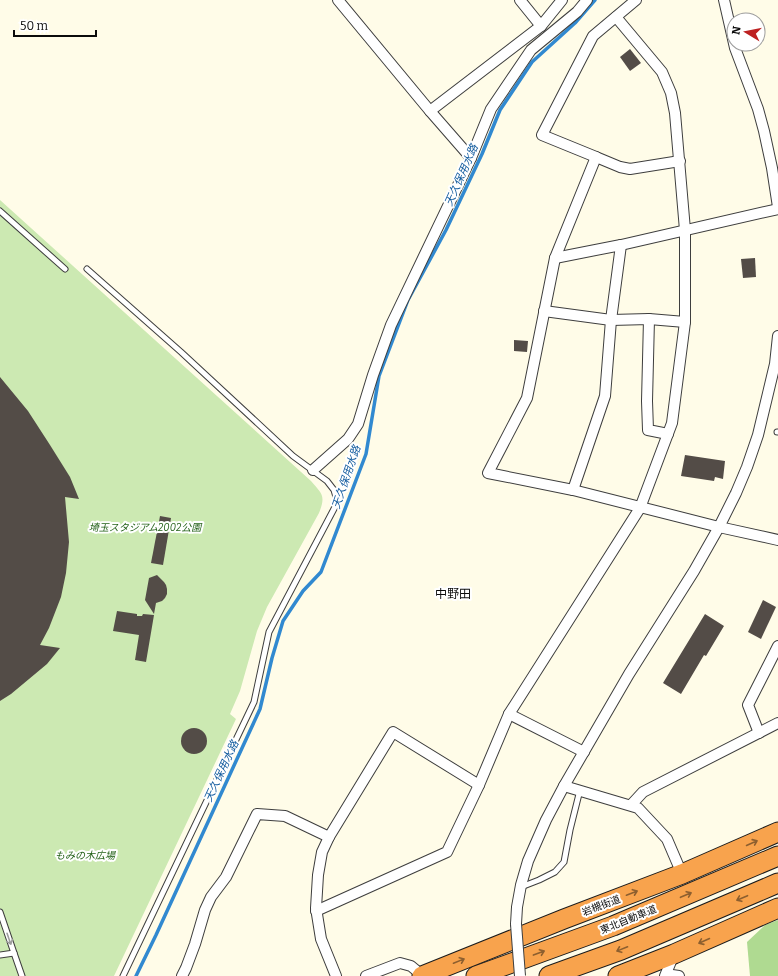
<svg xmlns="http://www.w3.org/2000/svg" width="778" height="976" viewBox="0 0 778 976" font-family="Bitter,'Noto Sans JP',serif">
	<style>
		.green { fill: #cce9b2 }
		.forest { fill: #afda91 }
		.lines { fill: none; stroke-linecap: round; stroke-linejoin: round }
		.stream { stroke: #3189d0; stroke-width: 3.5 }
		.building { fill: #534c47 }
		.lane-casing { stroke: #3e3e3e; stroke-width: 7 }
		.street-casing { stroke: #3e3e3e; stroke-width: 12 }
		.highway-casing { stroke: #1c1c1c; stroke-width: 21 }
		.lane { stroke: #fff; stroke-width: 5 }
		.street { stroke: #fff; stroke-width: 10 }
		.highway { stroke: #f8a34d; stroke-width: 19 }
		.street-bridge-casing { stroke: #3e3e3e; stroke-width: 12; stroke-linecap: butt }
		.street-bridge { stroke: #fff; stroke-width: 10 }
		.oneway { stroke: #8d5f2f }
		.oneway2 { stroke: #9d9d9d }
		.labels { text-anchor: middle; stroke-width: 4; stroke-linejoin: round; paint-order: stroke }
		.park-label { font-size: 10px; font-style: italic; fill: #26631b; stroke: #fff }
		.street-label { font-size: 10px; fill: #0b0b0b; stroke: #fff }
		.water-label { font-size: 11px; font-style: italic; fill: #125b9e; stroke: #fff }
		.quarter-label { font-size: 12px; fill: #0b0b0b; stroke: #fff }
	</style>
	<rect width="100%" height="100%" fill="#fffce8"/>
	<path class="green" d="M0 200 311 481C322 494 326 495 319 513L267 607 257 631 240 691 230 714 236 719 114 976H0Z"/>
	<polygon class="forest" points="778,920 778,976 750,976 747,942 765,925"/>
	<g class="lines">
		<polyline class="stream" points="136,976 156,935 260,709 272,658 283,621 303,591 321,572 366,454 379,376 408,300 446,230 482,154 500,110 532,62 575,23 595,0"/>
	</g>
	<g class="building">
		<polygon points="630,49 641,63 630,71 620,57"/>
		<polygon points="755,258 756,277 743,278 741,259"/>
		<polygon points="514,340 528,341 527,352 514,351"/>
		<polygon points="0,377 28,411 50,445 70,477 79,499 65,497 69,542 66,573 61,597 49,628 40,645 60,648 47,664 11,694 0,701"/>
		<polygon points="685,455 725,461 723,479 715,477 714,481 681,476"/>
		<polygon points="160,516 171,518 163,565 151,563"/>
		<polygon points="157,575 164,582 166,585 167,589 167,594 165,598 162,601 156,603 154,614 145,600 149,578"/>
		<polygon points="763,600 776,607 761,639 748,632"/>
		<polygon points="117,611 137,614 137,616 142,616 143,614 154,615 146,662 135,660 139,635 113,631"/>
		<polygon points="705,614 724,626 706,656 704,655 681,694 663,683"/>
		<circle cx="194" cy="741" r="13"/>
	</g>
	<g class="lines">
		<defs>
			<g id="lane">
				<polyline points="0,211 65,269"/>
				<polyline points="87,269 181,352 293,456 327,481 334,490 336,497 336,505 269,632 254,702 123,976"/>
				<polyline points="777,432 778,432"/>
				<polyline points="521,887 539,880 555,872 564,862 570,830 580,790"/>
				<polyline points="0,912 14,953 0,955"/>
				<polyline points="14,953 22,976"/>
			</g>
			<g id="street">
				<polyline points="338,0 430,111 471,158"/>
				<polyline points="520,0 541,26"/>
				<polyline points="724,0 735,48 758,109 764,131 772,168 778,207"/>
				<polyline points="430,111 541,26 562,0"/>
				<polyline points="596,157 542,135 593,36 636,0"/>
				<polyline points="680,161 630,169 620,167 596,157 555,258 527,398 488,473 573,490 719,527 778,540"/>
				<polyline points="555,258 621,245 778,209"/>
				<polyline points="544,311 611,320 649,319 685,322"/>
				<polyline points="649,319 647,401 648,430 668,434"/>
				<polyline points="313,470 348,439 358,424 373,375 391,325 471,158 491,109 531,50 577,12 587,0"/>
				<polyline points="573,490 605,396 611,320 621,245"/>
				<polyline points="509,714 584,752"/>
				<polyline points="759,733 748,705 778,646"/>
				<polyline points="564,786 638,808 667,839 682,874"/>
				<polyline points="631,805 643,792 778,723"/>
				<polyline points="316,911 447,852 479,785 509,714 640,508 672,423 685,322 685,230 675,113 671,93 662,72 616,17"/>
				<polyline points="516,924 517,907 521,885 528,861 546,820 564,786 629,674 694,571 719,527 736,493 747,467 758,435 775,364 778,336"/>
				<polyline points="182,976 186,968 195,944 205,910 211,897 226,877 257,814 285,816 329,837"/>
				<polyline points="336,976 321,939 316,908 318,875 322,852 329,837 393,732 479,785"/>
				<polyline points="366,976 400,963 411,966 423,976"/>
				<polyline points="665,976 674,954"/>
				<polyline points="668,976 672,975 679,976"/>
			</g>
			<g id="highway">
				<polyline points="422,976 564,919 682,874 778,832"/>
				<polyline points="476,976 613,926 778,856"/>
				<polyline points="549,976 621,950 778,883"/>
				<polyline points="618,976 674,954 778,908"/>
			</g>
		</defs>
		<use href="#lane" class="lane-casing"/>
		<use href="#street" class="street-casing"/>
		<use href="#highway" class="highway-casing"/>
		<use href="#lane" class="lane"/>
		<use href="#street" class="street"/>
		<use href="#highway" class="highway"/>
		<defs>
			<polyline id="street-bridge" points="516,924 520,976"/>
		</defs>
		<use href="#street-bridge" class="street-bridge-casing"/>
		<use href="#street-bridge" class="street-bridge"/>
	</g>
	<defs><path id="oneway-shaft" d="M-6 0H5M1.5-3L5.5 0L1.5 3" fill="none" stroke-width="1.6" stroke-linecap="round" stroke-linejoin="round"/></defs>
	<g class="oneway">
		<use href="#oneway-shaft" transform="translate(752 843) rotate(-24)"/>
		<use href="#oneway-shaft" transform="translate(632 893) rotate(-21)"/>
		<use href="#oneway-shaft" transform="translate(686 895) rotate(-23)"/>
		<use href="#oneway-shaft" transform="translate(742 898) rotate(157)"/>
		<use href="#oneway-shaft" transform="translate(704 941) rotate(156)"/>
		<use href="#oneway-shaft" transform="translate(622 949) rotate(158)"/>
		<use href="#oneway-shaft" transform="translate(539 953) rotate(-20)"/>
		<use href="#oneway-shaft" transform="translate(459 961) rotate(-22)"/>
	</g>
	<use class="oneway2" href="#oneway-shaft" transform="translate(9 939) rotate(71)"/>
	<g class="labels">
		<g class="park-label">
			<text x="145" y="531">埼玉スタジアム2002公園</text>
			<text x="85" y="859">もみの木広場</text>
		</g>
		<g class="street-label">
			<text transform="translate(601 905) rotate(-21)" y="4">岩槻街道</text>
			<text transform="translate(628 919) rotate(-22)" y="4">東北自動車道</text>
		</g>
		<g class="water-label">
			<text transform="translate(461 175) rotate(-66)" y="4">天久保用水路</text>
			<text transform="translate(346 477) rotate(-71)" y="4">天久保用水路</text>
			<text transform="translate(221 771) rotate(-65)" y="4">天久保用水路</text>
		</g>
		<g class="quarter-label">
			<text x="453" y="598">中野田</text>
		</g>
	</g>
	<g transform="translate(746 32) rotate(280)"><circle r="19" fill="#ffffff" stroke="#9d9d9d"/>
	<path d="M0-3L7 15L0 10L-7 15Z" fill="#bd2121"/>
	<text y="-6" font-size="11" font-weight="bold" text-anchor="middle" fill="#0b0b0b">N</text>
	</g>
	<path d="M14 30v6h82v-6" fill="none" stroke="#0b0b0b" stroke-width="2"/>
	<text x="20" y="30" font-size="12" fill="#0b0b0b" stroke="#ffffff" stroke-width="3" paint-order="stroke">50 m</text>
</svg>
